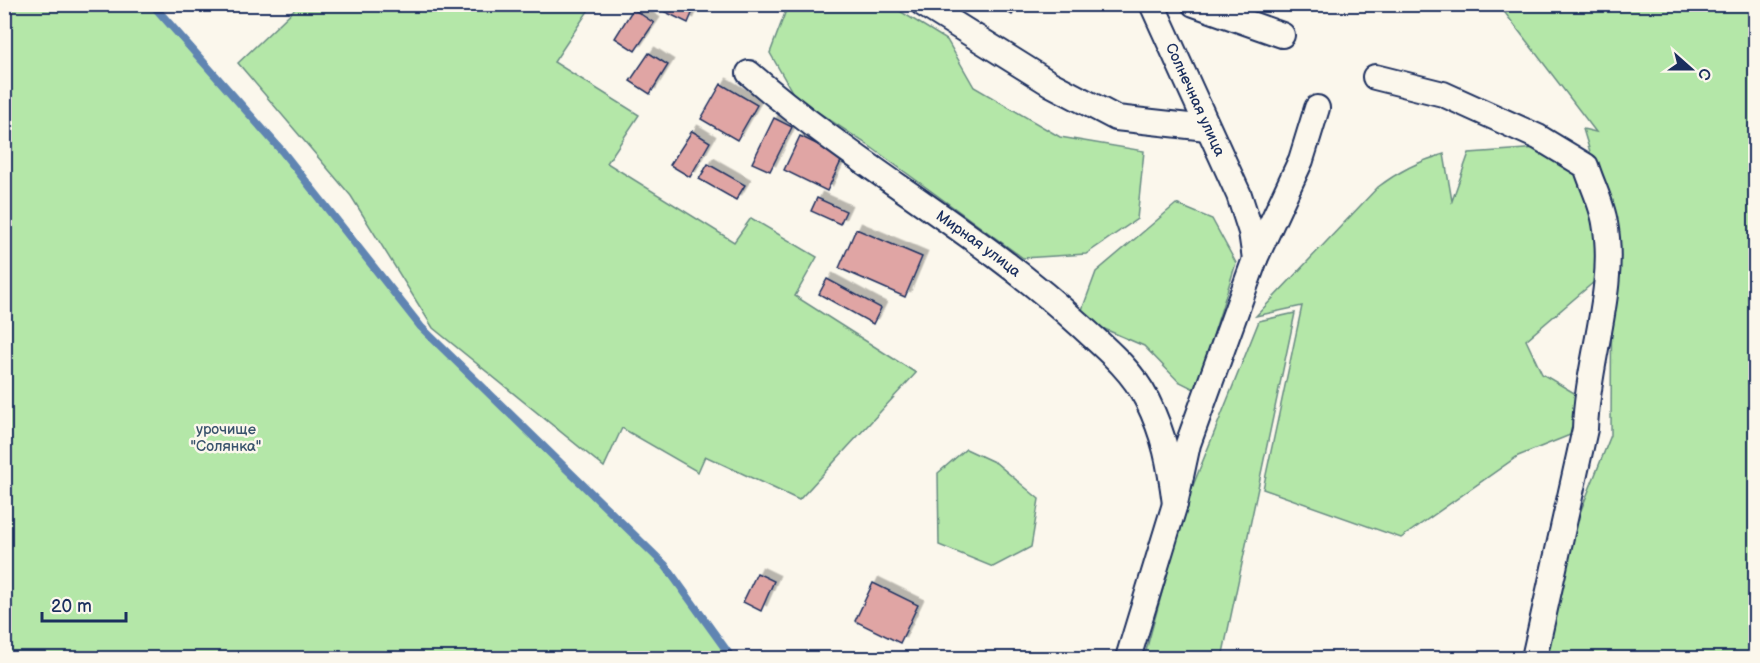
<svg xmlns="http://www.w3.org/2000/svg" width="1760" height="663" viewBox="0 0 1760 663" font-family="'Balsamiq Sans',sans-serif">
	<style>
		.green { fill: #b4e7a8; stroke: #688b83; stroke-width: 1.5 }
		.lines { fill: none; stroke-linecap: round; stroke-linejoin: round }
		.stream { stroke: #6185b2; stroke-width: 8 }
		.building { fill: #e0a5a4; stroke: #1b2f5e; stroke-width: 1.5; filter: url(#shadow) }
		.minor-casing { stroke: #1b2f5e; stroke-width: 28 }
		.minor { stroke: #fbf7ec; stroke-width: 24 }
		.labels { text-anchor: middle; stroke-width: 5; stroke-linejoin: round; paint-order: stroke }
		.street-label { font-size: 15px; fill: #1b2f5e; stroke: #fbf7ec }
		.park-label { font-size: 15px; fill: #3a546d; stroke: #fbf7ec }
	</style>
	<defs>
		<filter id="shadow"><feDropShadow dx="5.5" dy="-5.5" stdDeviation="0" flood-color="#0004"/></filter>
	</defs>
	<rect width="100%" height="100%" fill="#fbf7ec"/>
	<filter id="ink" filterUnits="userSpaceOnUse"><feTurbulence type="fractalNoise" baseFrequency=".0167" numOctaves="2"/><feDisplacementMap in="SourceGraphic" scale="12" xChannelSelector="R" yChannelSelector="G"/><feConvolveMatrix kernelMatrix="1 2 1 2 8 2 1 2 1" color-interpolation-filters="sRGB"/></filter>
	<g filter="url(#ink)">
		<g class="green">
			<polygon points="300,4 592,5 554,62 639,115 607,163 734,242 751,218 817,257 795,296 916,373 799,500 705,456 698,472 622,428 604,467 433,328 351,196 238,63"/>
			<polygon points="4,5 152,5 282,151 421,327 665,565 732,658 5,658"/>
			<polygon points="788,5 890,5 947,40 974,87 1060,137 1144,151 1137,219 1086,254 1023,258 868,145 795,97 770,53"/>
			<polygon points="1499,5 1755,5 1755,658 1541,658 1549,590 1611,435 1612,223 1583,129 1596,132"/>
			<path d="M1539 148 1568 158 1605 223 1608 270 1526 340 1542 374 1586 400 1585 429 1518 456 1401 538 1263 489 1302 306 1256 316 1378 187C1399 171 1419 161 1444 154L1452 201 1469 153Z"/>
			<polygon points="1176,204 1212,219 1236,263 1196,390 1178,381 1144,346 1079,318 1096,272"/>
			<polygon points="1295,313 1222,658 1144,658 1188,498 1259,321"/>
			<polygon points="966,449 996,463 1039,499 1031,547 993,567 939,545 938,473"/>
		</g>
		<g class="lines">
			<polyline class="stream" points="152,4 282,151 421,327 665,565 732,658"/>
		</g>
		<g class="building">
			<polygon points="649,4 696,4 688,23"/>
			<polygon points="995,4 1019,4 1012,15"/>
			<polygon points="633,9 654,23 635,51 615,38"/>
			<polygon points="649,53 668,65 650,94 630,81"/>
			<polygon points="721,84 757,105 737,140 701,119"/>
			<polygon points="774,118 792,127 770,171 752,163"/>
			<polygon points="692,131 710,142 690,177 670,165"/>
			<polygon points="800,136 843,157 827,191 784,170"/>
			<polygon points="708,164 745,185 736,200 699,179"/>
			<polygon points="817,198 846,211 840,224 811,211"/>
			<polygon points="856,229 922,257 905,297 839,268"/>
			<polygon points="827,279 881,308 873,324 819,294"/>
			<polygon points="757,573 774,581 761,611 743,602"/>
			<polygon points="873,583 918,605 900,643 855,621"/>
		</g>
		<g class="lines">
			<defs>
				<g id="minor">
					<polyline points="923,4 1051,84 1116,118 1207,128"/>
					<path id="s1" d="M1152 4 1239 195 1251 232 1255 259"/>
					<polyline points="1194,4 1282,35"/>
					<path id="s2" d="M749 73C854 165 978 231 1081 326 1105 348 1132 370 1147 400 1165 436 1170 465 1175 504"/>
					<path d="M1375 77 1443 94 1538 137 1586 166C1592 185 1602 204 1605 223 1617 288 1587 362 1585 429L1534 658"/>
					<polyline points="1128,658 1175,504 1188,444 1255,259 1301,160 1317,108"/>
				</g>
			</defs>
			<use href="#minor" class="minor-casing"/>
			<use href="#minor" class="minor"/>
		</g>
	</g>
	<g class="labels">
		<g class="street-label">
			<text dy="5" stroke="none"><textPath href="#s1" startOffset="105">Солнечная улица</textPath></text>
			<text dy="5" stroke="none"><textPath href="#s2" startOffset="286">Мирная улица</textPath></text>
		</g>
		<g class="park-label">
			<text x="226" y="434">урочище<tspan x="226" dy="17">"Солянка"</tspan></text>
		</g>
	</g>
	<rect width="1760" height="663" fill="none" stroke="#fbf7ec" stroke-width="24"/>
	<rect x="12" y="12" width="1736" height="639" fill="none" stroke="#1b2f5e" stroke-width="2" filter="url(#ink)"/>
	<g transform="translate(1691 69) rotate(111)" stroke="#fbf7ec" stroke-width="4.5" paint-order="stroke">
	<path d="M0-4.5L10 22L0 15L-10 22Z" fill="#1b2f5e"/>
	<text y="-9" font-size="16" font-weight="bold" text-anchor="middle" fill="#1b2f5e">С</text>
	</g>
	<path d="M42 612v9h84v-9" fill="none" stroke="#1b2f5e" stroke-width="3"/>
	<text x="51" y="612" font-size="18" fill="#1b2f5e" stroke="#fbf7ec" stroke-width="4.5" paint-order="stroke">20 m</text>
</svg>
